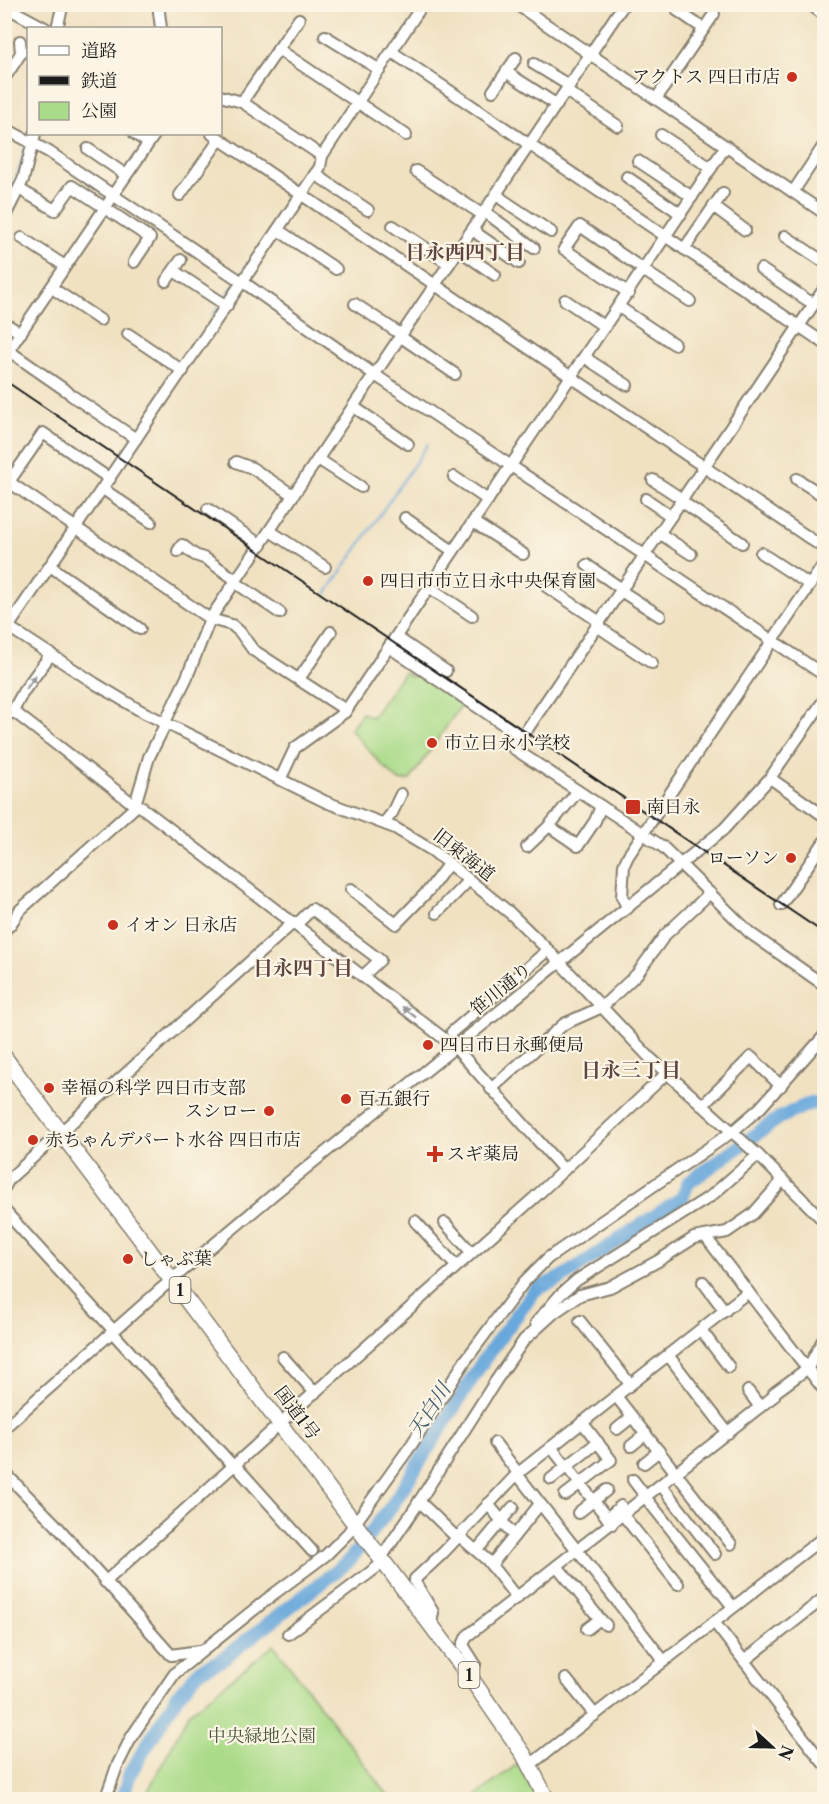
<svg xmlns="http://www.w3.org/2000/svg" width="829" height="1804" viewBox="0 0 829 1804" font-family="'Libre Caslon Text','Noto Serif JP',serif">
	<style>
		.green { fill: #aadb89; stroke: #637c52; stroke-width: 1.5 }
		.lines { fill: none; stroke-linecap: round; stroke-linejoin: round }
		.stream { stroke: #69a8dc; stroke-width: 2 }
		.river { stroke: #69a8dc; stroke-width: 14 }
		.minor-casing { stroke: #867e6e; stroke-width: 14 }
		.highway-casing { stroke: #867e6e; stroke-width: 18 }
		.minor { stroke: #fff; stroke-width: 10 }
		.highway { stroke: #fff; stroke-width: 15 }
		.rail { stroke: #1c1c1c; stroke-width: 2 }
		.oneway { fill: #999 }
		.poi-dot { fill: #c8321e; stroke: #fcf5e5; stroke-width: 2 }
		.labels { text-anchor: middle; stroke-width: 4.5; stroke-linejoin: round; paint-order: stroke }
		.shield { fill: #fcf5e5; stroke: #5f5d58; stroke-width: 1.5 }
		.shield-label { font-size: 16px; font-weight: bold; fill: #1c1c1c }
		.poi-label { font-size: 18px; fill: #1c1c1c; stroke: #fcf5e5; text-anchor: start }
		.street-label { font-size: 18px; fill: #1c1c1c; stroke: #fcf5e5 }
		.park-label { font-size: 18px; fill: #47553d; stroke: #fcf5e5 }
		.neighbourhood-label { font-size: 20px; font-weight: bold; fill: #5f453f; stroke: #fcf5e5 }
		.water-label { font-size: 20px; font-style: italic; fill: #3f5b72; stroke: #fcf5e5 }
	</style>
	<rect width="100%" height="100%" fill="#fcf5e5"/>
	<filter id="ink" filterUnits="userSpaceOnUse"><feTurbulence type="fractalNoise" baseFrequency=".0167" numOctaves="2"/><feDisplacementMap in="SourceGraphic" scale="12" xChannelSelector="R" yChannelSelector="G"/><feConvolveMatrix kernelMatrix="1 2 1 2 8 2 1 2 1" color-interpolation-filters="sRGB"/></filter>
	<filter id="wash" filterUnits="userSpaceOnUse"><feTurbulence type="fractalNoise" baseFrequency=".008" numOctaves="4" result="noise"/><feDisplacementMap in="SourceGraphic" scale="24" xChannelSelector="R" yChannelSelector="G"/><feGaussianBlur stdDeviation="1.35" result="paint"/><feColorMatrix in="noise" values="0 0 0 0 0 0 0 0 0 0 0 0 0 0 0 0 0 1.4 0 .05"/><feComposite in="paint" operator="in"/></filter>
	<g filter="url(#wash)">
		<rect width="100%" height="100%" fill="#f0e1c1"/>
		<g class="green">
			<polygon points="404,672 413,677 416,673 462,704 410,780 399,781 381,764 350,729 362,713 372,717"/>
			<polygon points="274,1645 391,1799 144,1799 189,1713"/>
			<polygon points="519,1763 537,1799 472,1799"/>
		</g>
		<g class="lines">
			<g class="stream">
				<polyline points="9,196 16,179 26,145"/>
				<polyline points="239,277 246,267"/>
				<polyline points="225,297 235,283"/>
				<polyline points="213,315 220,305"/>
				<polyline points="326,594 428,444"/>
			</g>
			<polyline class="river" points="122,1800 130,1773 178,1695 200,1670 220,1661 349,1561 393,1504 485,1358 536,1289 561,1278 682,1198 688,1183 779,1118 811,1103 824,1104"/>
		</g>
	</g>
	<g filter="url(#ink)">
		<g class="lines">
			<defs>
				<g id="minor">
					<polyline points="158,4 161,28"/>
					<polyline points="516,4 824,213"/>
					<polyline points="810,4 824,15"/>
					<polyline points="4,6 45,28"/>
					<polyline points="678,11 704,29"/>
					<polyline points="57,28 63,4"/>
					<polyline points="325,36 380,70"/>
					<polyline points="278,49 406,135"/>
					<polyline points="392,52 824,343"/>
					<polyline points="534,64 570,86"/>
					<polyline points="506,72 557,105"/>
					<polyline points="4,79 21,53 20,41"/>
					<polyline points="493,91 516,58"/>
					<polyline points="566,91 618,126"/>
					<polyline points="220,96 242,102 322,156"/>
					<polyline points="656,99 714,14"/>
					<polyline points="242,102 299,19"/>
					<polyline points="4,128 49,152 242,282"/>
					<polyline points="135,134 148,143"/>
					<polyline points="212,134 824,548"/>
					<polyline points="661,135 711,168"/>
					<polyline points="88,149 126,175"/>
					<polyline points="638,161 692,197"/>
					<polyline points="416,171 483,215"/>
					<polyline points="315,174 368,210"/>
					<polyline points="627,177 681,214"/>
					<polyline points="19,189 55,210 72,186 150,238 134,262"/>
					<polyline points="793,192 824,145"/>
					<polyline points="497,194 503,200 551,232"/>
					<polyline points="180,195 220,139"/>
					<polyline points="112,196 155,134"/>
					<polyline points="713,206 745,230"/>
					<polyline points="485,212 534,248"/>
					<polyline points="4,218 23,180 35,134"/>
					<polyline points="393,226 449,264"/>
					<polyline points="473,229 479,235 519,263"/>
					<polyline points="278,230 336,269"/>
					<polyline points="785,236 824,262"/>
					<polyline points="22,238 65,266"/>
					<polyline points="684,249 723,193"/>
					<polyline points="459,250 495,275"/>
					<polyline points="761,269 807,300 815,303"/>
					<polyline points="643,270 690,301"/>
					<polyline points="174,271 227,306"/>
					<polyline points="166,281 181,260"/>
					<polyline points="243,282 375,375 824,675"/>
					<polyline points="52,288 100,320"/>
					<polyline points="629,293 564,249 580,226 644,270"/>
					<polyline points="565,300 605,327"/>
					<polyline points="355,304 402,335"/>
					<polyline points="619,307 674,344"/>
					<polyline points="4,323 21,333"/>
					<polyline points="128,334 183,371"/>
					<polyline points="401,337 455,374"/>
					<polyline points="9,351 68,392"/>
					<polyline points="586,356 590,361 627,385"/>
					<polyline points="4,357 113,196"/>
					<polyline points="71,395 136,439"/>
					<polyline points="354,407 408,444"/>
					<polyline points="318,459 361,487"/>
					<polyline points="236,462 252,468 293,495"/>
					<polyline points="454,477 488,500"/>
					<polyline points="797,479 819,493 824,494"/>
					<polyline points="653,480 682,499"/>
					<polyline points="9,482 210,619 232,625 240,632 253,650 341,707 345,712"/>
					<polyline points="4,489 43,433 110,479"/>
					<polyline points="103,489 151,522"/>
					<polyline points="646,499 671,516"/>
					<polyline points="681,501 742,543"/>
					<polyline points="208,509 261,545"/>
					<polyline points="405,518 453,551"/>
					<polyline points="473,522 523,554"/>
					<polyline points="270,531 325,567"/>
					<polyline points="659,533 691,554"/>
					<polyline points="178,551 182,545 195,555 206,559 236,580"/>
					<polyline points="761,553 810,585"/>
					<polyline points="587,565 622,589"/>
					<polyline points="50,566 140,629"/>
					<polyline points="236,583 280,613"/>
					<polyline points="429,587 472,616"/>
					<polyline points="547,587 600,622"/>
					<polyline points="621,591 660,616"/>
					<polyline points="4,624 96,684 141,711 326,802 395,828 433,851 510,913 548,950 650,1058 758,1155 824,1221"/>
					<polyline points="9,626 320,167 322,156 423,4"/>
					<polyline points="597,626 652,663"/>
					<polyline points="396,637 446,671"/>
					<polyline points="389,647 522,737 824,289"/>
					<polyline points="299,679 331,632"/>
					<polyline points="13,711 132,803 140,806 455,1047 564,1170"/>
					<polyline points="4,718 13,711 23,692 51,654"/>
					<polyline points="165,722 187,677 210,619 624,4"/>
					<polyline points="520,736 513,748 663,847 750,933 824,985"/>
					<polyline points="770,778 824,816"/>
					<polyline points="280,780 295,748 345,712 726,146"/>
					<polyline points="384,823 392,813 401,794"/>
					<polyline points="549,826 578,846 595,821 601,806"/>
					<polyline points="527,847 549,826 578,791"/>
					<polyline points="351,889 396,924 429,890 449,863"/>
					<polyline points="781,905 824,842"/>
					<polyline points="628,908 622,897 624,865 628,856 824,564"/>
					<polyline points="437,913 469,880"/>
					<polyline points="296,925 312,909 380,960 363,976"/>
					<polyline points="4,930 10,925 20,910 134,808 149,757 166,723"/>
					<polyline points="452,1032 548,950"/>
					<polyline points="491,1089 564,1024 602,1007 637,974 665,935 710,893"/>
					<polyline points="702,1106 751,1057 781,1086"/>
					<polyline points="4,1188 9,1179 294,922"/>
					<polyline points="4,1210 114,1331"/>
					<polyline points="415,1221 456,1266"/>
					<polyline points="445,1223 471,1252"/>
					<polyline points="707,1236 708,1240 824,1390"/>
					<polyline points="703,1282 725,1311"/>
					<polyline points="580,1321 630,1384"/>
					<polyline points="536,1323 560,1295 577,1280 711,1196 758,1155"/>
					<polyline points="701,1330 729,1367"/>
					<polyline points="112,1332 233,1466"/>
					<polyline points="668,1355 728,1433"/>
					<polyline points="283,1357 315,1393"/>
					<polyline points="748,1391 760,1407"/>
					<polyline points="616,1396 731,1544"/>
					<polyline points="287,1417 534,1198 666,1074"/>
					<polyline points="4,1428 162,1288 274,1194 724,829 770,778 824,700"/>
					<polyline points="617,1429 632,1417"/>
					<polyline points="495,1443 518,1473"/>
					<polyline points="631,1446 646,1434"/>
					<polyline points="551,1447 612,1524"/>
					<polyline points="644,1463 659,1451"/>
					<polyline points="235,1465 312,1551"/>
					<polyline points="4,1472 56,1525 171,1655 199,1651"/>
					<polyline points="517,1474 664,1661"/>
					<polyline points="551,1479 598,1442"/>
					<polyline points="633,1480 646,1497"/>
					<polyline points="661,1485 715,1554"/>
					<polyline points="565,1495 611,1460 582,1422"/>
					<polyline points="646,1498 733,1607"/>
					<polyline points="419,1501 456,1537"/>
					<polyline points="488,1504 514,1536"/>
					<polyline points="578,1513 607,1490"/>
					<polyline points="623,1515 678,1584"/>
					<polyline points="607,1518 621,1506"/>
					<polyline points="458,1535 487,1560 517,1598"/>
					<polyline points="477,1550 513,1507"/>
					<polyline points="381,1558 413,1511 495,1382 524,1340 555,1312 580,1295 610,1287 658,1261 694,1238 727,1232 753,1214 783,1180"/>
					<polyline points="491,1565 540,1504"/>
					<polyline points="557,1566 600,1619"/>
					<polyline points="105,1582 272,1431"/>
					<polyline points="714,1622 824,1764"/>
					<polyline points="431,1625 433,1612 415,1582 415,1579 443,1553 517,1474 748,1292"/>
					<polyline points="587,1629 600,1619 606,1625"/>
					<polyline points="288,1634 384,1562"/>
					<polyline points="744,1661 824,1598"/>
					<polyline points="470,1677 475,1664 463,1645 467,1636 774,1396 774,1393 808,1368 824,1338"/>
					<polyline points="566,1679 595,1715"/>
					<polyline points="530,1765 824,1537"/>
					<polyline points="105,1800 117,1766 132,1736 175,1673 271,1596 326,1555 348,1533 412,1444 465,1361 524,1282 548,1258 732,1132 760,1108 824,1036"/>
				</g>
				<polyline id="highway" points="4,1057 470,1677 524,1755 547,1800"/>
			</defs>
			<use href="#minor" class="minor-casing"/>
			<use href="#highway" class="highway-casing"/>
			<use href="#minor" class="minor"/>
			<use href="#highway" class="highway"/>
			<polyline class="rail" points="4,380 824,933"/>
		</g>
		<defs><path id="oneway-solid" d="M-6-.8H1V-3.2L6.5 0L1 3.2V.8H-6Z" transform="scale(1.5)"/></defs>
		<g class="oneway">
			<use href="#oneway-solid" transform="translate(31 682) rotate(-55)"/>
			<use href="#oneway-solid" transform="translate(409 1012) rotate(-142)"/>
		</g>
	</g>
	<g class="poi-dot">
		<circle cx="792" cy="77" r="6"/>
		<circle cx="368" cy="581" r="6"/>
		<circle cx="432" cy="743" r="6"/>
		<rect x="625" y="799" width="16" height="16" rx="3"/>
		<circle cx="791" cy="858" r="6"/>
		<circle cx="113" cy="925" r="6"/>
		<circle cx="428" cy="1045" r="6"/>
		<circle cx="49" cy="1088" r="6"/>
		<circle cx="346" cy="1099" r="6"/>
		<circle cx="269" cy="1111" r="6"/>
		<circle cx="33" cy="1140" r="6"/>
		<path d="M432 1145h6v6h6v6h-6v6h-6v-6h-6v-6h6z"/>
		<circle cx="128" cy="1259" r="6"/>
	</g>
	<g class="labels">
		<g class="shield">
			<rect x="169.5" y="1277" width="21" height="26" rx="4.5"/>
			<rect x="458.5" y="1662" width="21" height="26" rx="4.5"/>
		</g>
		<g class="shield-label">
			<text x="180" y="1296">1</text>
			<text x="469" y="1681">1</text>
		</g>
		<g class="poi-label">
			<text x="780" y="83" text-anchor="end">アクトス 四日市店</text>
			<text x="380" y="587">四日市市立日永中央保育園</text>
			<text x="444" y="749">市立日永小学校</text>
			<text x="646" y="813">南日永</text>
			<text x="779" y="864" text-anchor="end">ローソン</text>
			<text x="125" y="931">イオン 日永店</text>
			<text x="440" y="1051">四日市日永郵便局</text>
			<text x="61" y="1094">幸福の科学 四日市支部</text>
			<text x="358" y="1105">百五銀行</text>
			<text x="257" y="1117" text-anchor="end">スシロー</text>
			<text x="45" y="1146">赤ちゃんデパート水谷 四日市店</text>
			<text x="447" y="1160">スギ薬局</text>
			<text x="140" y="1265">しゃぶ葉</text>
		</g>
		<g class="street-label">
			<text transform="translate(464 855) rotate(38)" y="6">旧東海道</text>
			<text transform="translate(501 989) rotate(-39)" y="6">笹川通り</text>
			<text transform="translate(297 1413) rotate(53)" y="6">国道1号</text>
		</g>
		<g class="park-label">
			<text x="262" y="1742">中央緑地公園</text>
		</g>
		<g class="neighbourhood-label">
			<text x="465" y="259">日永西四丁目</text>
			<text x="303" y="975">日永四丁目</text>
			<text x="631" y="1077">日永三丁目</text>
		</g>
		<g class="water-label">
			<text transform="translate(429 1410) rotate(-57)" y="7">天白川</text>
		</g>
	</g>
	<rect width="829" height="1804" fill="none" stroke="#fcf5e5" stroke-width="24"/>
	<rect x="27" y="27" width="195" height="108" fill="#fcf5e5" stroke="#a29e95" stroke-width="1.5"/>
	<rect x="39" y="46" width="30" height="9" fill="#ffffff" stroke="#a29e95" stroke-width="1.5"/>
	<text x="81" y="57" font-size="18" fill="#1c1c1c">道路</text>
	<rect x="39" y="76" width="30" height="9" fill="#1c1c1c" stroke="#a29e95" stroke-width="1.5"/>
	<text x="81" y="87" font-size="18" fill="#1c1c1c">鉄道</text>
	<rect x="39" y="102" width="30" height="18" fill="#aadb89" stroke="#a29e95" stroke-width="1.5"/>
	<text x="81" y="117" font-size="18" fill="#1c1c1c">公園</text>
	<g transform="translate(772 1747) rotate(112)" stroke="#fcf5e5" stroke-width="4.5" paint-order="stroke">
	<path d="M0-4.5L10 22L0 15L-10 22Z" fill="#1c1c1c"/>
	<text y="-9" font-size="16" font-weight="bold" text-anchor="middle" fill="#1c1c1c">N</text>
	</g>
</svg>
